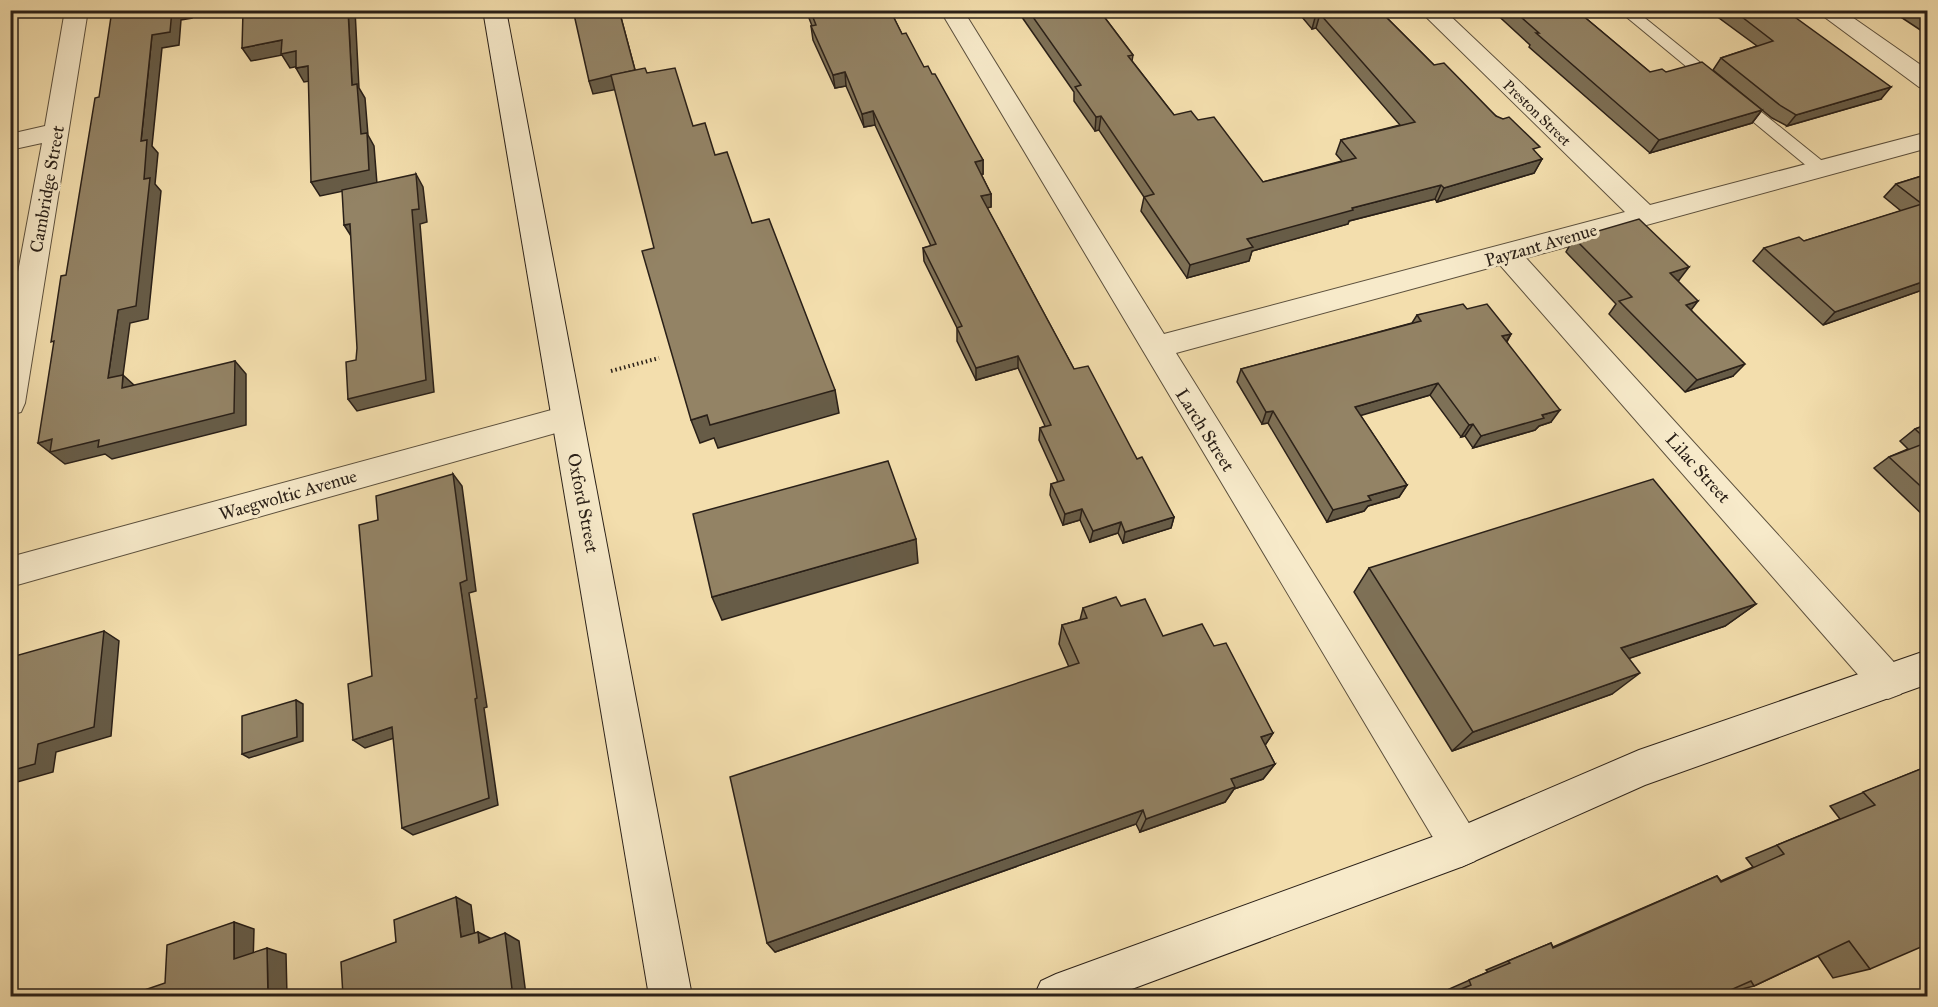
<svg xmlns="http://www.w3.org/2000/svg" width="1938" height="1007" viewBox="0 0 1938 1007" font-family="'IM FELL Great Primer',serif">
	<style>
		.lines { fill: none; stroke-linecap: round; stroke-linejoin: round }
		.lane-casing { stroke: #5c503d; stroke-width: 2 }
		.street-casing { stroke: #5c503d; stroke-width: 2 }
		.secondary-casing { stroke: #2a2018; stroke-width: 2 }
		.path { stroke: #2a2018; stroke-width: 4; stroke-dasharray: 1.5 3; stroke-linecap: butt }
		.lane { fill: #f7eaca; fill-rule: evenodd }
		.street { fill: #f7eaca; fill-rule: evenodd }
		.secondary { fill: #f7eaca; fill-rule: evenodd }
		.wall { fill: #7e7157; stroke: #2a2018; stroke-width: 1.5 }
		.shaded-wall { fill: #675c47; stroke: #2a2018; stroke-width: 1.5 }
		.building { fill: #938365; stroke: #2a2018; stroke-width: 1.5 }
		.labels { text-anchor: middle; stroke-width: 6; stroke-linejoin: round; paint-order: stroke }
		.far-street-label { font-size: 15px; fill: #2a2018; stroke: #f7eaca }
		.street-label { font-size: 18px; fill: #2a2018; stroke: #f7eaca }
	</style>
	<rect width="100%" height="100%" fill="#f3dead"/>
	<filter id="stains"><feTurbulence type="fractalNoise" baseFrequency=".00333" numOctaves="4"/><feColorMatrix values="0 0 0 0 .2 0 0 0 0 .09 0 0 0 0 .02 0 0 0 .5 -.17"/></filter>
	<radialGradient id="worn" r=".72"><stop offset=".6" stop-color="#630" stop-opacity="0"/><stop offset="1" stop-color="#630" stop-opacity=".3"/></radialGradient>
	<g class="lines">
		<defs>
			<polygon id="lane" points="1618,10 1635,10 1826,164 1828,168 1826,172 1814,172"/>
			<g id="street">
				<polygon points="65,10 88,10 25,403 21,412 10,415 10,315 42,143 10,150 10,134 45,126"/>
				<polygon points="940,10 963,10 1164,334 1625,212 1419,10 1444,10 1650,205 1928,132 1928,148 1526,258 1901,670 1906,682 1901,694 1888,699 1875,694 1500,265 1176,353 1475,833 1481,847 1475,861 1461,867 1447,861"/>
				<polygon points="1815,10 1842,10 1928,70 1928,89 1919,87"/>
				<polygon points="566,406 577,409 582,418 577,427 10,587 10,557"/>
			</g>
			<g id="secondary">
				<polygon points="483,10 506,10 692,996 649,996"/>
				<polygon points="1928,650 1928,684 1645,785 1461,867 1113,996 1034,996 1041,981 1056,974 1457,828 1639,750"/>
			</g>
		</defs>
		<use href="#lane" class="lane-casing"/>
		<use href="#street" class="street-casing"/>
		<use href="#secondary" class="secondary-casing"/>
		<polyline class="path" points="611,371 659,358"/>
		<use href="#lane" class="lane"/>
		<use href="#street" class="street"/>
		<use href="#secondary" class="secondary"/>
	</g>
	<g class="wall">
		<polygon points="806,10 890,10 902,34 983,160 983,174 981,174 991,194 991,207 987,208 1074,369 1137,459 1174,517 1171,528 1123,543 1118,533 1090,542 1080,520 1063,525 1050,495 1051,484 1058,482 1039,440 1040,428 1045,426 1018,368 976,380 957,341 957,328 924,261 923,248 931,246 875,125 864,127 846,86 835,88 813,40 811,26 812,26"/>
		<polygon points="1017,10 1099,10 1133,55 1132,61 1174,115 1198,120 1263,182 1342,161 1336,154 1341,140 1400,125 1316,28 1312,29 1296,10 1379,10 1434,65 1496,116 1542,159 1534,173 1437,202 1435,199 1349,221 1348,224 1252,251 1249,261 1187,278 1141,211 1144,197 1099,130 1095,131 1074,101 1074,92"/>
		<polygon points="1492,10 1576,10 1650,72 1666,72 1762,110 1752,123 1650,153 1529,47 1530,45"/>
		<polygon points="1718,10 1785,10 1881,99 1787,126 1772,118 1713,70 1721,58 1757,46 1715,15"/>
		<polygon points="1890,10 1928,10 1928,35"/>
		<polygon points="1928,174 1928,288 1823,325 1753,261 1764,248 1804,241 1901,211 1884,197 1896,184"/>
		<polygon points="1574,238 1679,280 1678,281 1691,310 1733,376 1685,392 1609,314 1616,304 1566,252"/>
		<polygon points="1467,309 1511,334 1507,342 1551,422 1539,426 1535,430 1473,448 1465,436 1461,437 1430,395 1360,415 1407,485 1399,497 1368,506 1364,511 1327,522 1268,423 1262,424 1237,382 1241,369 1412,323 1417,315"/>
		<polygon points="1928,416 1928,423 1923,420"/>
		<polygon points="1928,424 1928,520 1874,468 1889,457 1908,449 1900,441 1915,429"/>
		<polygon points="1369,568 1756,604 1725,626 1629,658 1612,694 1452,751 1354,592"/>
		<polygon points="1121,606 1163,636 1214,646 1273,733 1265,745 1275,764 1263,779 1234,789 1225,802 1140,832 1136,824 775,952 1069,667 1059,644 1062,625 1080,620 1083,608"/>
		<polygon points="1928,766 1870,969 1833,978 1818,956 1754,986 1722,994 1717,996 1442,996 1451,993 1449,989 1488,972 1486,970 1551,943 1553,947 1717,876 1721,881 1753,867 1746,858 1840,819 1830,806"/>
	</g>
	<g class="shaded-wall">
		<polygon points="172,10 192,10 192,18 181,20 179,45 162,48 152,146 158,153 155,184 161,191 148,319 130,323 121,390 108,378 118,310 144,179 141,141 152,35"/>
		<polygon points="348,10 355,10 359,88 365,98 368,135 374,146 377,184 320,196 311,182 352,85"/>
		<polygon points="619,10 639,85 593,94 589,81"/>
		<polygon points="1316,14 1320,14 1316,28 1312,29"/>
		<polygon points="282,40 296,51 304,65 290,68 282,55 251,61 242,48"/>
		<polygon points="308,66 316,80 304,82 296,68"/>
		<polygon points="845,72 846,86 835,88 833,75"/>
		<polygon points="1891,87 1881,99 1787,126 1796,115"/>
		<polygon points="1762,110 1752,123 1650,153 1659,140"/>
		<polygon points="873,111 875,125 864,127 862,114"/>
		<polygon points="1101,116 1099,130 1095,131 1096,117"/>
		<polygon points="1542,159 1534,173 1437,202 1444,188"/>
		<polygon points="983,160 983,174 975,175 975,162"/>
		<polygon points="416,174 423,187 427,222 420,224 434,392 357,411 348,399 412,210"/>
		<polygon points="1441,185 1435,199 1349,221 1348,224 1252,251 1249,261 1187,278 1190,265 1247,239 1352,208"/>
		<polygon points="991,194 991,207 981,209 981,196"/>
		<polygon points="350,224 353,239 344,225"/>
		<polygon points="1689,267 1679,280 1660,286 1670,273"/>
		<polygon points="1928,280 1928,288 1823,325 1835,312"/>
		<polygon points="1698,301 1688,314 1686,305"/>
		<polygon points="1511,334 1503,347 1502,336"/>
		<polygon points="1018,356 1018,368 976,380 976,368"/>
		<polygon points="235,361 246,374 246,425 112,459 105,454 65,464 38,443 52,439"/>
		<polygon points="1745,364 1733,376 1685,392 1697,380"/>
		<polygon points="123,375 136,387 122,388"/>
		<polygon points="1438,383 1430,395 1349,419 1355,407"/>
		<polygon points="835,390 839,413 718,448 714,438 700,443 691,420 707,415"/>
		<polygon points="1560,410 1551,422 1539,426 1535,430 1473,448 1481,436 1542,415"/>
		<polygon points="1273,411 1268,423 1262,424 1266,412"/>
		<polygon points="1473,424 1465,436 1461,437 1469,425"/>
		<polygon points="453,474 462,486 476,591 469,593 487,707 484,708 498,805 413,835 402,828 475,699 460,583"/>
		<polygon points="1407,485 1399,497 1368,506 1364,511 1327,522 1333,510 1368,496"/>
		<polygon points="1082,509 1080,520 1063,525 1065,514"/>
		<polygon points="1174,517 1171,528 1123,543 1125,532"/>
		<polygon points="1121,522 1118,533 1090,542 1093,531"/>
		<polygon points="916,539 918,563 722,620 712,597"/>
		<polygon points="1756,604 1725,626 1595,670 1621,648"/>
		<polygon points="104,631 119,641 111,736 56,752 53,772 10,784 10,771 38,744"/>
		<polygon points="1640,673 1612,694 1452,751 1473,732"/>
		<polygon points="296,700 303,704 303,741 249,758 242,754"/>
		<polygon points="392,727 403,735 365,748 353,740"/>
		<polygon points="1273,733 1262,750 1261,737"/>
		<polygon points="1275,764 1263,779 1234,789 1225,802 1140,832 1146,819 1231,779"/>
		<polygon points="1143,810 1136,824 775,952 767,943"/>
		<polygon points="456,897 471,905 476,945 461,937"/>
		<polygon points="234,922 254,929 253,965 234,959"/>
		<polygon points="478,932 492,939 479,943"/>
		<polygon points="505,933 519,941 526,995 521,996 491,996"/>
		<polygon points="267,948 286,954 287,996 268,996"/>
	</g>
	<g class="building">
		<polygon points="112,10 172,10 170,32 152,35 141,141 147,140 144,179 150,178 136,306 118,310 108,378 123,375 122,388 235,361 234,413 98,447 99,440 50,452 52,439 38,443 54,341 51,342 61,276 66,275 95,98 99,97"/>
		<polygon points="247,10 348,10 352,85 357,84 361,134 367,133 369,170 311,182 308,66 296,68 296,51 281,54 282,40 242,48 243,11"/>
		<polygon points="573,10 619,10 635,70 589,81"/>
		<polygon points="810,10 890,10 902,34 906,33 924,67 928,66 932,74 935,74 983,160 975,162 991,194 981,196 1074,369 1088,366 1137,459 1142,457 1174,517 1125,532 1121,522 1093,531 1082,509 1065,514 1051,484 1064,480 1040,428 1051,425 1018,356 976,368 957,328 962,326 923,248 936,244 873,111 862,114 845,72 833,75 811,26 816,25"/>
		<polygon points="1028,10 1099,10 1133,55 1128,56 1174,115 1191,111 1198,120 1214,117 1263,182 1356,158 1341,140 1415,122 1320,14 1316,14 1313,10 1379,10 1434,65 1444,63 1496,116 1503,119 1509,117 1540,147 1533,149 1542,159 1444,188 1441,185 1352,208 1353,210 1247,239 1253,247 1190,265 1144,197 1154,194 1101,116 1096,117 1075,87 1081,85"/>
		<polygon points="1513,10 1576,10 1650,72 1662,69 1666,72 1702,62 1762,110 1659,140 1536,33 1539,33"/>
		<polygon points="1733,10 1785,10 1891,87 1796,115 1781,106 1721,58 1773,41"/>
		<polygon points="645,68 647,73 675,68 693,126 705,123 715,155 727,152 752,223 769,219 835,390 710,425 707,415 691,420 642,251 654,248 611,75"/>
		<polygon points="416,174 419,209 412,210 426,380 348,399 346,362 356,360 357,348 350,224 344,225 342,190"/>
		<polygon points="1928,174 1928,280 1835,312 1764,248 1799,237 1804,241 1922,204 1896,184"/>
		<polygon points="1639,219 1689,267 1670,273 1698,301 1686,305 1745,364 1697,380 1619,301 1632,297 1574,238"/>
		<polygon points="1463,304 1467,309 1487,304 1511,334 1502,336 1560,410 1542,415 1544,418 1481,436 1473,424 1469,425 1438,383 1355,407 1407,485 1368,496 1371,500 1333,510 1273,411 1266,412 1241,369 1421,321 1417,315"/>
		<polygon points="1928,424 1928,441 1915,429"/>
		<polygon points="1928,442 1928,493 1889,457"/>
		<polygon points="888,461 916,539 712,597 693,514"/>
		<polygon points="453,474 467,580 460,583 477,698 475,699 489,798 402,828 392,727 353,740 348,684 372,676 359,525 378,520 376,496"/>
		<polygon points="1653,479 1756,604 1621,648 1640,673 1473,732 1369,568"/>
		<polygon points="1116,597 1121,606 1145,599 1163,636 1202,624 1214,646 1226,643 1273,733 1261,737 1275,764 1231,779 1235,787 1146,819 1143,810 767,943 730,777 1079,663 1062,625 1087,618 1083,608"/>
		<polygon points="104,631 94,727 38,744 35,764 10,771 10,687 15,656"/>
		<polygon points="296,700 297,737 242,754 242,716"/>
		<polygon points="1928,766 1928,944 1870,969 1849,941 1754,986 1751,981 1717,996 1444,996 1471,985 1469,980 1510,963 1508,961 1551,943 1553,948 1717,876 1721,882 1784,854 1777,845 1875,805 1863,792"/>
		<polygon points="456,897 461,937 478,932 479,943 505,933 512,989 491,996 343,996 341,962 396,942 394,920"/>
		<polygon points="234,922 234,959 267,948 268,996 127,996 165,983 167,945"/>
	</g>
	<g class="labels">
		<g class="far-street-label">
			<text transform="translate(1537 113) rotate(44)" y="5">Preston Street</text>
		</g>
		<g class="street-label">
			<text transform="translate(47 189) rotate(-80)" y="6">Cambridge Street</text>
			<text transform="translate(1541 245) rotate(-16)" y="6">Payzant Avenue</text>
			<text transform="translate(1205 430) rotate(58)" y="6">Larch Street</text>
			<text transform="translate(1698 468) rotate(48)" y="6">Lilac Street</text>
			<text transform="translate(288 495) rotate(-16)" y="6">Waegwoltic Avenue</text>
			<text transform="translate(583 503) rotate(79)" y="6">Oxford Street</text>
		</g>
	</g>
	<rect width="1938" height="1007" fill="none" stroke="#f3dead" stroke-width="36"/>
	<rect x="12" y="12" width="1914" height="983" fill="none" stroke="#2a2018" stroke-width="3"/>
	<rect x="18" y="18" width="1902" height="971" fill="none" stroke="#2a2018" stroke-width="1.5"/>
	<rect width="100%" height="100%" filter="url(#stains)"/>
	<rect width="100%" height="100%" fill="url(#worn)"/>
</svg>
